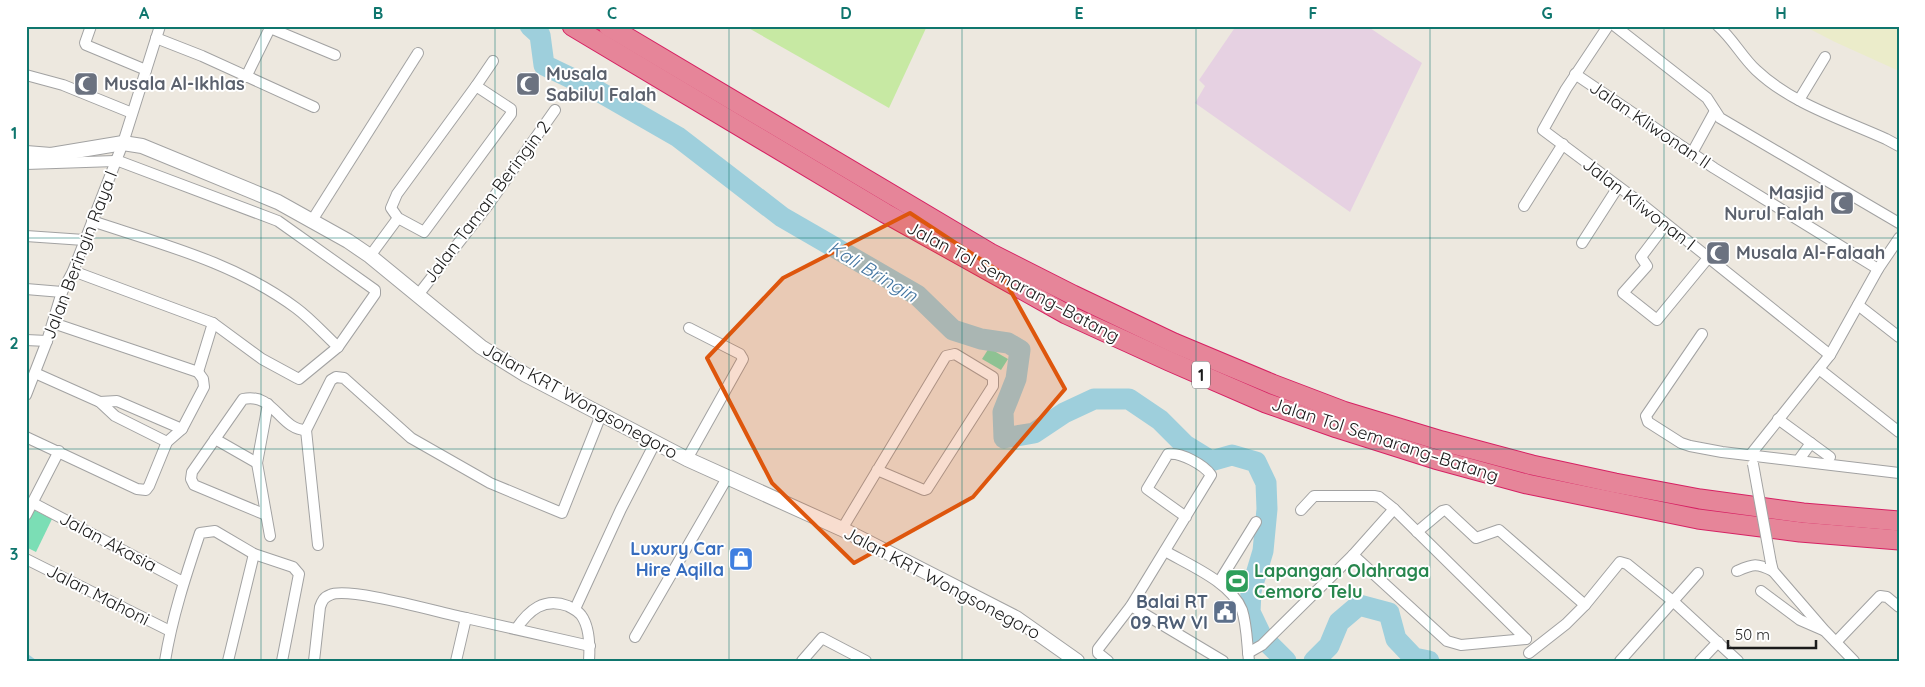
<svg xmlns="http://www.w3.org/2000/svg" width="1925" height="687" viewBox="0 0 1925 687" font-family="Quicksand,sans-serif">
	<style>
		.industrial { fill: #e6d1e2 }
		.farmland { fill: #ebecca }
		.grass { fill: #c7e9a3 }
		.pitch { fill: #7bdeb5 }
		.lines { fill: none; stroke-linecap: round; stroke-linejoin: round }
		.stream { stroke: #9ecfdc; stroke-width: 4 }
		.river { stroke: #9ecfdc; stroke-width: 21 }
		.minor-casing { stroke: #a2a2a2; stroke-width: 12 }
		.tertiary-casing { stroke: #a2a2a2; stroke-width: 16 }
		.motorway-casing { stroke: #d62163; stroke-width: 21 }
		.minor { stroke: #fff; stroke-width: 10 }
		.tertiary { stroke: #fff; stroke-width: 14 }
		.motorway { stroke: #e68599; stroke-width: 19 }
		.minor-bridge-casing { stroke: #a2a2a2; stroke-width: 12; stroke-linecap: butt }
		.minor-bridge { stroke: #fff; stroke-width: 10 }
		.marked { fill: #de560d; fill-opacity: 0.2; stroke: #de560d; stroke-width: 4; stroke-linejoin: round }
		.grid { fill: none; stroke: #0f766e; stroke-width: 1; stroke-opacity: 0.55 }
		.labels { text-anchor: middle; stroke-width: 4; stroke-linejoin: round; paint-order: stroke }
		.shield { fill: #fff; stroke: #5f5f5f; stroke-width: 1 }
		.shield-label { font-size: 16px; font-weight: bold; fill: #1b1b1b }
		.worship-label { font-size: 18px; font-weight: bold; fill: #5b616d; stroke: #fff; text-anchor: start }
		.street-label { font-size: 18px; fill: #1b1b1b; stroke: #fff }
		.shop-label { font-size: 18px; font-weight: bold; fill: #366cbe; stroke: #fff; text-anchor: end }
		.leisure-label { font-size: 18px; font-weight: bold; fill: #27864d; stroke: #fff; text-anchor: start }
		.service-label { font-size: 18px; font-weight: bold; fill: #4e5e75; stroke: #fff; text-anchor: end }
		.water-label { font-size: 19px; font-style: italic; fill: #4476a2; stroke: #fff }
		.neatline { fill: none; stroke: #0f766e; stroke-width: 2 }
		.grid-label { font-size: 16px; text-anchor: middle; font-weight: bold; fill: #0f766e }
	</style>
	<rect width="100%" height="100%" fill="#ede8df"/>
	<polygon class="industrial" points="1236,26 1367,26 1422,63 1350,212 1195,103 1205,86 1199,80"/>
	<polygon class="farmland" points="1804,26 1899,26 1899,71 1835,42"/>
	<polygon class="grass" points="745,26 927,26 889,108"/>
	<g class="pitch">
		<polygon points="989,348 1008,359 1001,370 982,359"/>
		<polygon points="34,510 52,519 36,552 26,547 26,526"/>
		<polygon points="1232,568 1250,579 1241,593 1224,582"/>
	</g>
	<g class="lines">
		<polyline class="stream" points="26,655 34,661"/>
		<g class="river">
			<polyline points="530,26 540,35 544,65 598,91 678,137 782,217 917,295 953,330 981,339 1008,343 1020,350 1016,379 1003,412 1004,438 1034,433 1064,413 1094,399 1129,399 1160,420 1185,445 1211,461 1232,455 1256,462 1266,483 1267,509 1263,551 1251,591 1250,612 1262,637 1286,661"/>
			<polyline points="1314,661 1329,646 1339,622 1359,605 1389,613 1396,639 1414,658 1429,661"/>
		</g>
		<defs>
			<g id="minor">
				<polyline points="91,26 85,43 86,45 146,70"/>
				<polyline points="1608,26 1566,89 1543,130 1634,198 1830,355"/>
				<polyline points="1615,26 1707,98 1720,118 1899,223"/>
				<path d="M1718 26C1733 39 1742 57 1756 70 1792 104 1842 119 1886 139L1899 146"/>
				<polyline points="156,38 202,56 314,107"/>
				<polyline points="1575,74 1714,168 1878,269"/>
				<polyline points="26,75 63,85 132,113"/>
				<polyline points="246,77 270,28 335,55"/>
				<polyline points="476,86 493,61"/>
				<polyline points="1799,100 1825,57"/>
				<polyline points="1692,153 1715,111"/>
				<polyline points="26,164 115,161"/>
				<polyline points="1524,206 1563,144"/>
				<path d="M92 221C161 244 236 263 296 308 311 319 324 334 338 347"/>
				<polyline points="311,222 418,53"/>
				<polyline points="1666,224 1641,257 1647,266 1623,293 1657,320 1708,258"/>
				<polyline points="26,236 84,240"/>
				<polyline points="1582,243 1618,187"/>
				<polyline points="370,256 398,218 391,208 397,194 476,86 511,109 511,114 424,232 398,218"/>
				<polyline points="73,271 213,323 262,359 297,378 299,379 338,347 375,294 375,290 278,221 116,160"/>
				<polyline points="26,289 62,292"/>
				<polyline points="418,295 488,205 555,110"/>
				<polyline points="1858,305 1899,337"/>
				<polyline points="53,323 198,372"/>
				<polyline points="1702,334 1646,416 1648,422 1681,443 1690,446 1722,452 1899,473"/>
				<polyline points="26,340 47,341"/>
				<polyline points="1819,369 1899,432"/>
				<polyline points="198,372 213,323"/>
				<polyline points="35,373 100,402 115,416 167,442"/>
				<polyline points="26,395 47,341 62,292 73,271 123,143 160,26"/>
				<polyline points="100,402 117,401 182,429"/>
				<polyline points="268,404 257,463 270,536"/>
				<polyline points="1778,419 1830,457"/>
				<polyline points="306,430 318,545"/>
				<polyline points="26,437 137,489 146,490 149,486 167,442 182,429 204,387 203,379 198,372"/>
				<polyline points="215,439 257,463"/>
				<polyline points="1751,454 1830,355 1878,269 1899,238"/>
				<polyline points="687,459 743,359 740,354 689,328"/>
				<polyline points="1798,461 1811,443"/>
				<polyline points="33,503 183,582"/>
				<polyline points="1301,510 1314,496 1374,496 1379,497 1394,509 1526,639"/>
				<polyline points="26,515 59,451"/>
				<path d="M266 515 194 485 191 479 192 472 243 399C274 392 280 430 306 430L331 380 336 377 344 378 411 438 490 483 562 513 601 415"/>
				<polyline points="842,529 946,356 955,354 993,377 993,386 927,489 924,490 877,470"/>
				<polyline points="1417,532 1442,511 1446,510 1476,538 1499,530 1585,605"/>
				<path d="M1165 551C1189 565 1231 582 1242 610 1247 625 1247 645 1249 661"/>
				<polyline points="1353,555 1447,641 1461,645 1526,639"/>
				<polyline points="26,559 170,631"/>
				<polyline points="1771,563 1773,571 1824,630 1854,661"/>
				<path d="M1737 571C1754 564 1756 563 1773 571"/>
				<polyline points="1219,582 1256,522"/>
				<polyline points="1761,591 1800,620 1823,630"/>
				<polyline points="1131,606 1223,661"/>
				<polyline points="575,609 621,509 655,443"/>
				<path d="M516 629C529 610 544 597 568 606 573 609 577 610 581 615 590 627 590 646 589 661"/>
				<polyline points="635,637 727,478"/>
				<polyline points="1836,642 1880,596 1887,597 1899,607"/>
				<polyline points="1248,653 1262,645 1273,634 1353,555 1394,509"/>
				<polyline points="1529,653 1566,624 1585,605 1620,562 1627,564 1674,602 1738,661"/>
				<path d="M165 661C172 617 186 575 200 533L215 531 254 554 293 567 299 574 282 661"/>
				<polyline points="228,661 254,554"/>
				<path d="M314 661 320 607C322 601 324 597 330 595 348 586 441 613 466 618"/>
				<polyline points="456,661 466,618 590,646"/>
				<polyline points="802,661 822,638 866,661"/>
				<path d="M1108 661 1098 653V649L1131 606 1211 475C1204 465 1181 452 1168 454L1147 489 1186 517"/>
				<polyline points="1620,661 1698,573"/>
				<polyline points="1700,661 1718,642"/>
			</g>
			<polyline id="tertiary" points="26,153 51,155 123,143 142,146 278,202 348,241 370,256 481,347 526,375 687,459 842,529 1016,618 1077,661"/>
			<g id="motorway">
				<polyline points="572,26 885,213 1066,314 1169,361 1266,403 1337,428 1435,459 1527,484 1698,519 1800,532 1899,540"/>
				<polyline points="608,26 990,253 1073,295 1174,343 1272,384 1343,411 1442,441 1532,465 1615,483 1700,499 1803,513 1899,521"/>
			</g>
		</defs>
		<use href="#minor" class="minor-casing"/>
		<use href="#tertiary" class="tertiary-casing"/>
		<use href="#motorway" class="motorway-casing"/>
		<use href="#minor" class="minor"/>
		<use href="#tertiary" class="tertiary"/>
		<use href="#motorway" class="motorway"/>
		<defs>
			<polyline id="minor-bridge" points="1753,464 1771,563"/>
		</defs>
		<use href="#minor-bridge" class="minor-bridge-casing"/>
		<use href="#minor-bridge" class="minor-bridge"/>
	</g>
	<path class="marked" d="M910 213 1000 272 1065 389 973 497 854 563 772 483 707 358 783 278Z"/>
	<path class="grid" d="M261 26V661M495 26V661M729 26V661M962 26V661M1196 26V661M1430 26V661M1664 26V661M26 238H1899M26 449H1899"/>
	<defs>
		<symbol id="mosque-square" viewBox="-11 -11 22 22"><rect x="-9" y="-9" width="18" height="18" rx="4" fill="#6b7280" stroke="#fff"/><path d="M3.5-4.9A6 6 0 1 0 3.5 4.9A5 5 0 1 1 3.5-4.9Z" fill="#fff"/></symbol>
		<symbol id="shop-square" viewBox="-11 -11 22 22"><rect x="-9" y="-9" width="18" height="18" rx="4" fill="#3f7fe0" stroke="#fff"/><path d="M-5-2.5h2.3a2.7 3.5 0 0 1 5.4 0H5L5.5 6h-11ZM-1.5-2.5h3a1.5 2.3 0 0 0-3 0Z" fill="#fff"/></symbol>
		<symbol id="stadium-square" viewBox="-11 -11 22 22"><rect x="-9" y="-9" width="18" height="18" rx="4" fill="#2e9e5b" stroke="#fff"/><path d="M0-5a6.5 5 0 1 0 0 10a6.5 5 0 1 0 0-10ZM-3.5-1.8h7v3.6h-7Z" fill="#fff"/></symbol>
		<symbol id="civic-square" viewBox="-11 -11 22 22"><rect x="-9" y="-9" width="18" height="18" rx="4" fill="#5c6f8a" stroke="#fff"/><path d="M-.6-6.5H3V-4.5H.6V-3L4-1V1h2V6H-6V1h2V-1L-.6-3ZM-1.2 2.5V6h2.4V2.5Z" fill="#fff"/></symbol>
	</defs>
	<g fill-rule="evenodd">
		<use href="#mosque-square" x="72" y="70" width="28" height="28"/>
		<use href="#mosque-square" x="514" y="70" width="28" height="28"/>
		<use href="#mosque-square" x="1828" y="189" width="28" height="28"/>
		<use href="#mosque-square" x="1704" y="239" width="28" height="28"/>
		<use href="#shop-square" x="727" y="545" width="28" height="28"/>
		<use href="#stadium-square" x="1223" y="567" width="28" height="28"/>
		<use href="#civic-square" x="1211" y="598" width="28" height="28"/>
	</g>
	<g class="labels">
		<rect class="shield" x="1192" y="361.5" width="18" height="27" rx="4"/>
		<g class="shield-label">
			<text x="1201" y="381">1</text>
		</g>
		<g class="worship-label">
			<text x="546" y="80">Musala<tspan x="546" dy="21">Sabilul Falah</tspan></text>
			<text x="104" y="90">Musala Al-Ikhlas</text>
			<text x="1824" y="199" text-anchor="end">Masjid<tspan x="1824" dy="21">Nurul Falah</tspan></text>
			<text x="1736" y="259">Musala Al-Falaah</text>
		</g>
		<g class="street-label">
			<text transform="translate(1650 125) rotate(34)" y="6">Jalan Kliwonan II</text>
			<text transform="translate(487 202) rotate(-53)" y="6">Jalan Taman Beringin 2</text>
			<text transform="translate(1639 204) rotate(38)" y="6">Jalan Kliwonan I</text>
			<text transform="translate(80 255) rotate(-69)" y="6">Jalan Beringin Raya I</text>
			<text transform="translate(1013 282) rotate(28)" y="6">Jalan Tol Semarang–Batang</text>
			<text transform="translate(580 401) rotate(29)" y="6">Jalan KRT Wongsonegoro</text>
			<text transform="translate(1385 440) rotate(18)" y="6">Jalan Tol Semarang–Batang</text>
			<text transform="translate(108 542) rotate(28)" y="6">Jalan Akasia</text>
			<text transform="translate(942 583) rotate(28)" y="6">Jalan KRT Wongsonegoro</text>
			<text transform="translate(98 595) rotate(27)" y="6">Jalan Mahoni</text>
		</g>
		<g class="shop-label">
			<text x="724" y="555">Luxury Car<tspan x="724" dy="21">Hire Aqilla</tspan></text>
		</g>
		<g class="leisure-label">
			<text x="1254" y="577">Lapangan Olahraga<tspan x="1254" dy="21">Cemoro Telu</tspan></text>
		</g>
		<g class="service-label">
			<text x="1208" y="608">Balai RT<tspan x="1208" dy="21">09 RW VI</tspan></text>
		</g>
		<g class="water-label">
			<text transform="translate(873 271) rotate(31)" y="7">Kali Bringin</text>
		</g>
	</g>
	<rect width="1925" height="687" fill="none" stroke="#ffffff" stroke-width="55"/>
	<path d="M1728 640v8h88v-8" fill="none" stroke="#1b1b1b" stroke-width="2.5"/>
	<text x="1735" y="640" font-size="15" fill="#1b1b1b" stroke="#ffffff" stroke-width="4" paint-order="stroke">50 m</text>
	<rect x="28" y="28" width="1870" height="632" class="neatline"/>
	<g class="grid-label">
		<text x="144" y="19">A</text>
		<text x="378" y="19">B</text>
		<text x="612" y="19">C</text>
		<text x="846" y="19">D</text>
		<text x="1079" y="19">E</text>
		<text x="1313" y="19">F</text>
		<text x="1547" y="19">G</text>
		<text x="1781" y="19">H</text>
		<text x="14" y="139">1</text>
		<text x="14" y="349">2</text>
		<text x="14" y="560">3</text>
	</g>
</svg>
